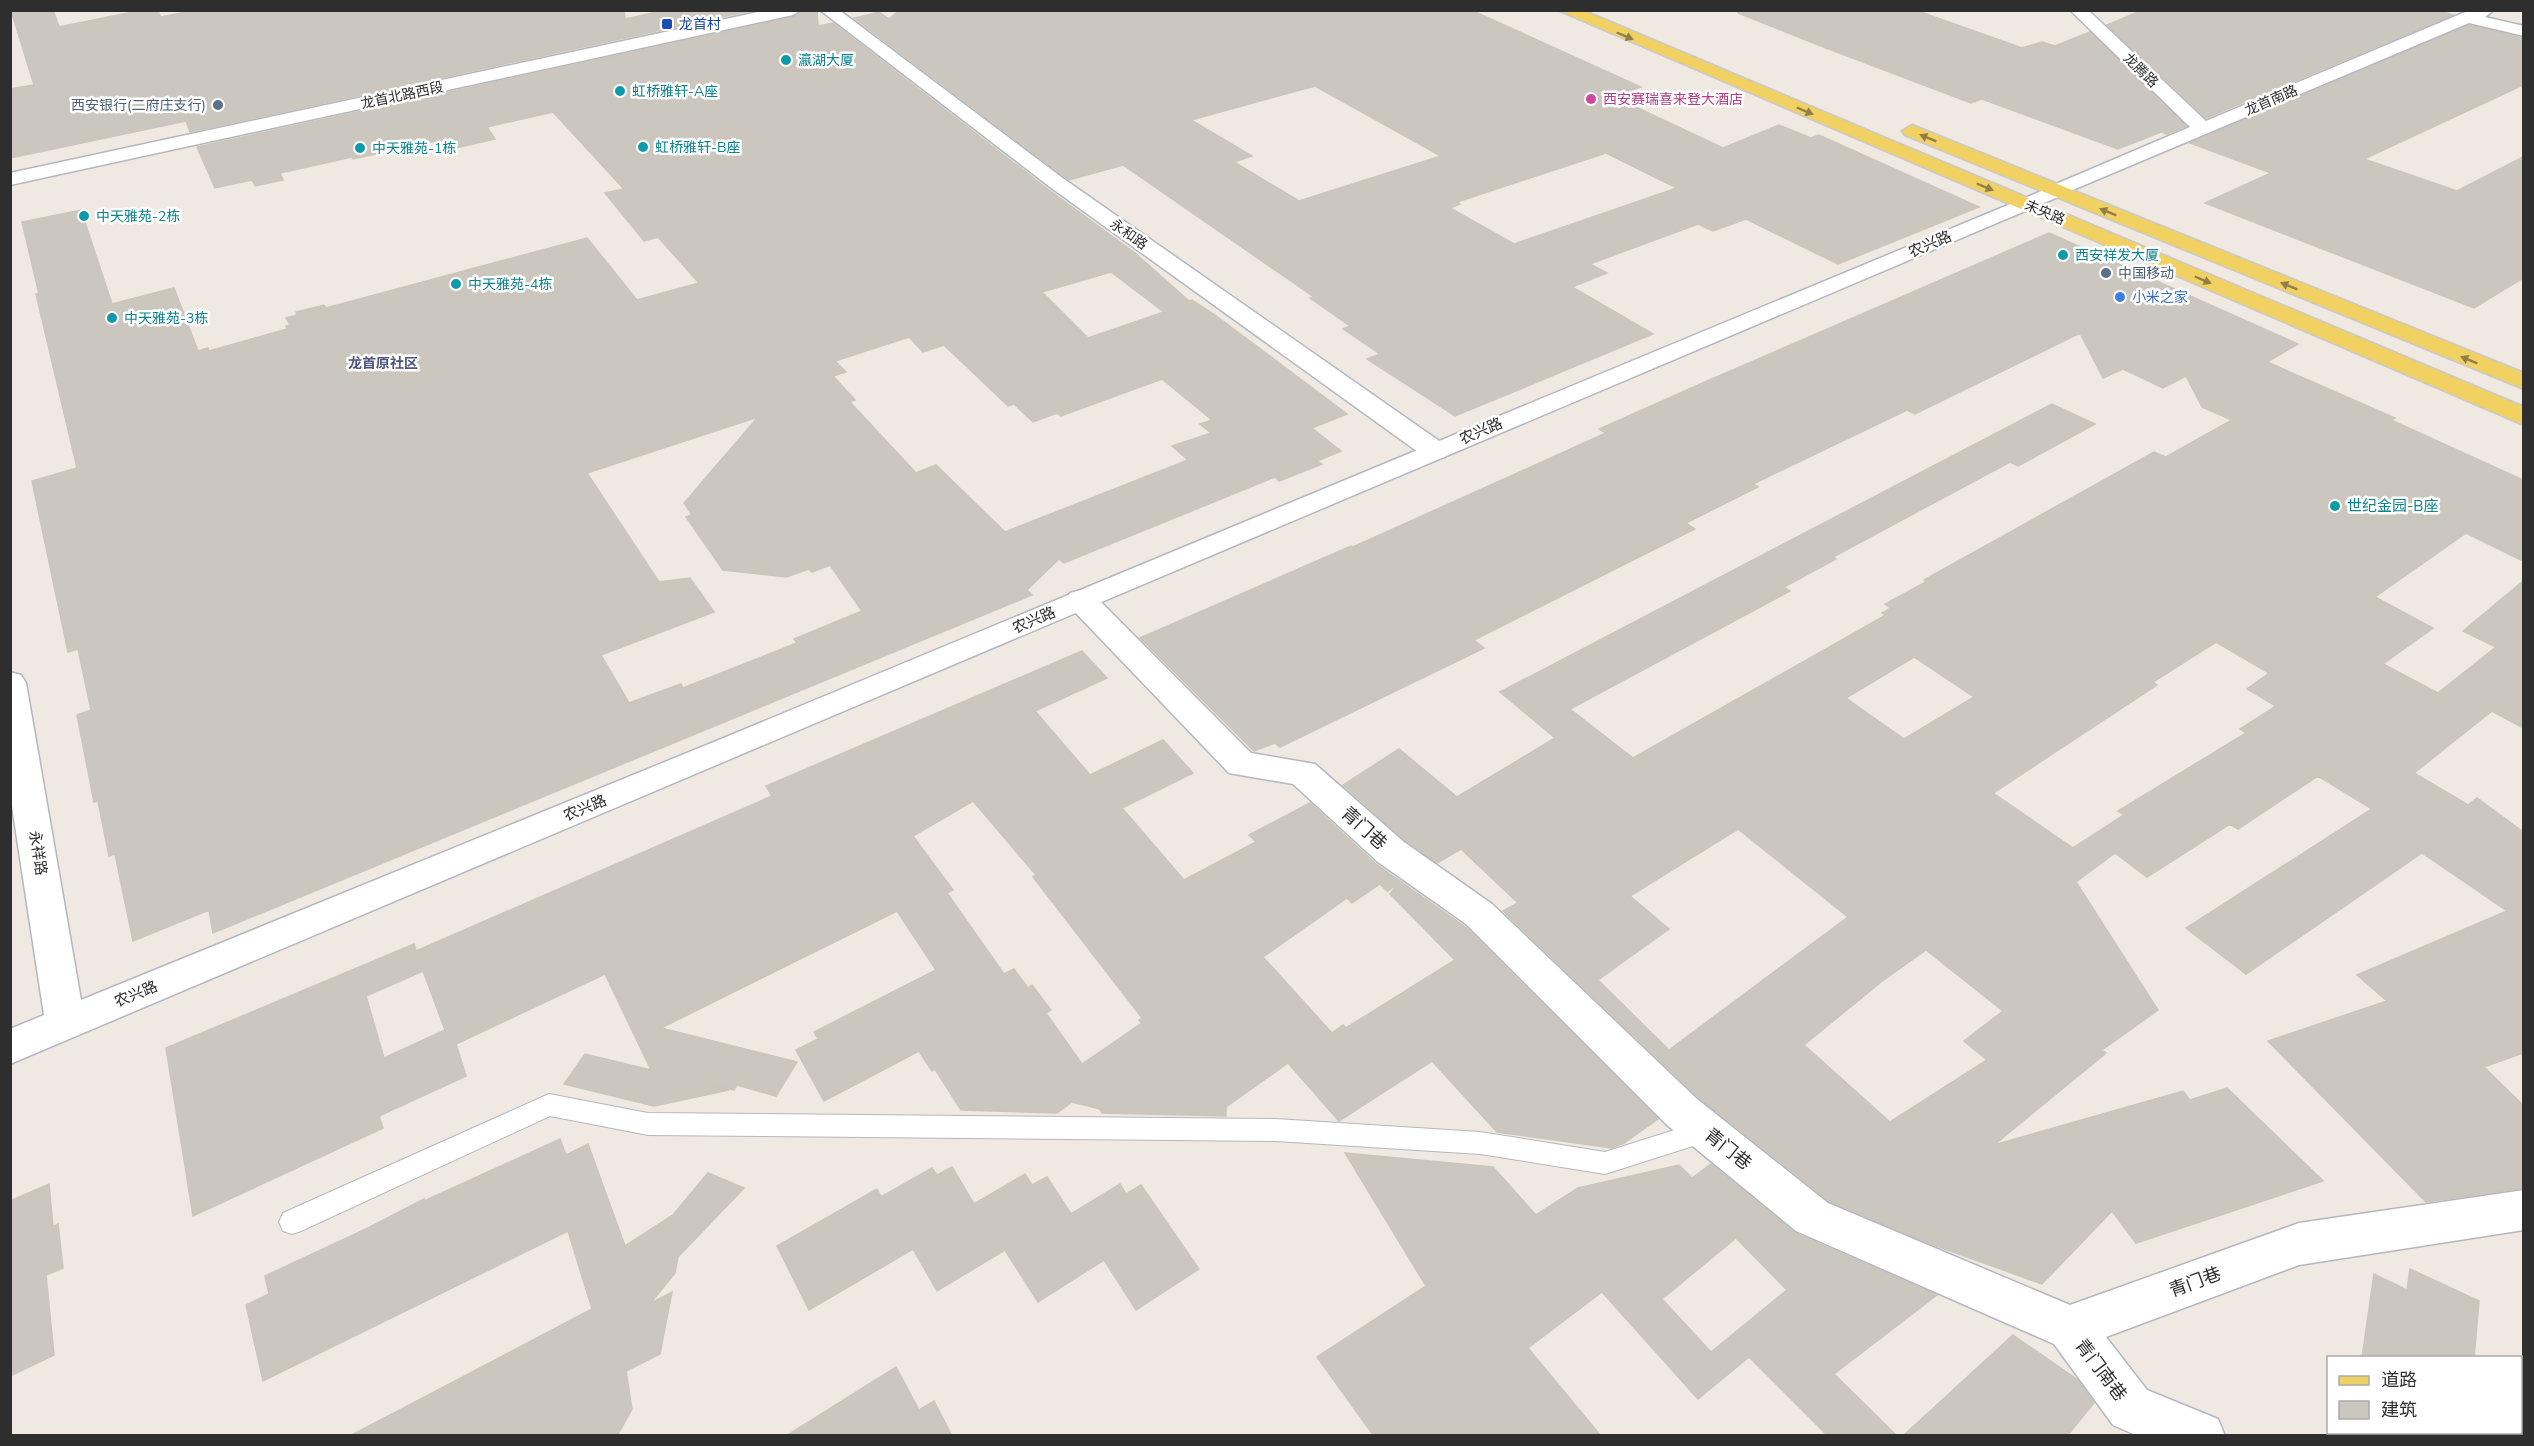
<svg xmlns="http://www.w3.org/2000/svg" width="2534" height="1446" viewBox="0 0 2534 1446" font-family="'Nunito Sans','Noto Sans SC',sans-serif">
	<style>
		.building { fill: #cbc7bf; stroke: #cbc5ba; stroke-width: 1.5; fill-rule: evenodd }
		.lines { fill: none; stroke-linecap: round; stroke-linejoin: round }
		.lane-casing { stroke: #b4b7c1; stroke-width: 2 }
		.street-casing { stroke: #b4b7c1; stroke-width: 3 }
		.secondary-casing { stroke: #b4b7c1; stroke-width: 3 }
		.primary-casing { stroke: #c9c9c9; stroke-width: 3 }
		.lane { fill: #fff; fill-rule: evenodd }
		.street { fill: #fff; fill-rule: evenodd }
		.secondary { fill: #fff; fill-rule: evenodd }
		.primary { fill: #f2d163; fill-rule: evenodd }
		.oneway { fill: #908048 }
		.transit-dot { fill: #1a4fb4; stroke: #fff; stroke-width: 2 }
		.culture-dot { fill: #0f9aa8; stroke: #fff; stroke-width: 2 }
		.hotel-dot { fill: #d1479c; stroke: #fff; stroke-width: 2 }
		.service-dot { fill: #5c6f8a; stroke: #fff; stroke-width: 2 }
		.shop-dot { fill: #3f7fe0; stroke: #fff; stroke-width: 2 }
		.labels { text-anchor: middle; stroke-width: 5; stroke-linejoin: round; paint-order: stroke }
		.far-transit-label { font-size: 14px; fill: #164399; stroke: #fff; text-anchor: start }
		.far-culture-label { font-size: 14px; fill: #0d838f; stroke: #fff; text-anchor: start }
		.far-street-label { font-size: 14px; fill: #2e2e2e; stroke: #fff }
		.far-hotel-label { font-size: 14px; fill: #b23c85; stroke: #fff; text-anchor: start }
		.far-service-label { font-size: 14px; fill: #4e5e75; stroke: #fff; text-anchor: end }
		.far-shop-label { font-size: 14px; fill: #366cbe; stroke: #fff; text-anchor: start }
		.far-neighbourhood-label { font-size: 14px; font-weight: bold; fill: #4d5680; stroke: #fff }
		.street-label { font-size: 15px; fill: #2e2e2e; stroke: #fff }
		.culture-label { font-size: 15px; fill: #0d838f; stroke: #fff; text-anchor: start }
		.near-street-label { font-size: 18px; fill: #2e2e2e; stroke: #fff }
	</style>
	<rect width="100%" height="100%" fill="#efe9e1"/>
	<g class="building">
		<polygon points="11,10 53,10 59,27 143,10 157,10 161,17 196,10 624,10 625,19 666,10 754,10 190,132 186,121 10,158 10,89 34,85"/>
		<path d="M803 10H817L818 26 833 23 1045 187 1135 253 1189 301 1192 300 1215 315 1347 414 1312 428 1341 451 1317 461 1322 464 1279 481 1275 477 1064 563 1059 559 1027 590 1032 595 213 933 209 910 133 941 115 854 109 856 98 801 94 802 77 715 91 710 78 649 68 652 32 481 77 468 36 294H39L22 222 81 210 112 304 174 288 198 351 208 348 209 351 287 329 286 326 290 325 286 318 297 315 296 312 324 305 326 308 587 238 637 300 699 283 658 237 644 241 605 193 624 189 553 112 487 127 495 139 443 151 436 141 353 159 352 157 280 173 283 180 255 186 252 180 215 188 197 147 793 17ZM1111 272 1164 312 1088 338 1042 292ZM909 337 923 352 944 345 1008 406 1014 404 1033 422 1057 413 1061 416 1162 379 1212 420 1200 424 1211 433 1172 446 1188 460 1005 532 936 465 916 473 850 402 855 400 833 376 846 372 835 361ZM758 417 684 503 692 515 686 517 723 570 786 577 809 569 812 572 830 565 862 611 794 639 797 643 683 688 681 684 629 703 601 655 714 612 690 578 659 582 587 473Z"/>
		<path d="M900 10H1471L1641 87 1612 96 1723 148 1779 125 1811 138 1819 135 1979 207 1838 264 1746 219 1713 231 1698 224 1590 264 1607 273 1572 287 1653 334 1455 416 1367 359 1380 354 1343 329 1350 326 1310 298 1314 297 1123 165 1069 180 854 18 879 12 889 19ZM1315 86 1441 156 1299 201 1234 162 1252 156 1191 120ZM1606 153 1677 188 1514 244 1450 208 1460 204 1457 202Z"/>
		<polygon points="1738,10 1915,10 2022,48 2042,42 2055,46 2090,32 2186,126 2167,134 2161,132 2118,149 1982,99 1971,103 1826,48 1738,13"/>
		<polygon points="2143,10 2438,10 2453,15 2206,118 2107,25"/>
		<polygon points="2469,25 2523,38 2523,85 2364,159 2457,191 2523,157 2523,278 2474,308 2205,203 2271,173 2190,143"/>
		<path d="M2049 233 2298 344 2267 362 2395 418 2391 420 2523 480V561L2466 533 2375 597 2433 628 2383 664 2438 693 2496 647 2463 631 2523 581V728L2492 711 2414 773 2468 805 2477 798 2523 832V1053L2484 1067 2523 1105V1188L2426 1202 2268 1041 2387 1001 2357 975 2507 911 2422 853 2246 974 2186 928 2372 809 2318 776 2238 829 2230 824 2147 877 2115 853 2076 882 2158 1010 2102 1050 2106 1053 1994 1145 2183 1091 2190 1100 2227 1088 2323 1181 2136 1243 2112 1211 2042 1284 1928 1243 1829 1201 1698 1097 1503 911 1518 903 1461 849 1437 863 1405 840 1343 785 1399 749 1457 797 1555 738 1500 692 2052 404 2095 424 2018 466 2010 462 1833 557 1836 559 1784 587 1790 591 1570 709 1633 758 1886 615 1882 613 1891 608 1885 604 1926 582 1924 580 2154 452 2166 457 2232 420 2202 407 2186 376 2163 388 2123 369 2103 378 2080 333 1915 414 1907 410 1753 484 1758 487 1686 523 1695 529 1474 640 1484 648 1280 747 1275 743 1254 751 1140 638 1351 546 1353 547 1606 433 1599 429 1705 382ZM2216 642 2269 673 2247 689 2276 706 2240 729 2246 733 2118 811 2124 815 2073 848 1993 793 2157 685 2153 682ZM1914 657 1974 697 1904 739 1846 698ZM1738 829 1848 917 1669 1050 1598 980 1669 929 1630 896ZM1926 950 2003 1011 1964 1041 1987 1060 1890 1122 1804 1045 1881 982Z"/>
		<path d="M1082 651 1107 678 1035 711 1090 775 1163 740 1193 773 1122 808 1184 880 1256 842 1249 835 1310 803 1376 864 1468 929 1658 1119 1624 1143 1612 1148 1497 1132 1432 1061 1339 1121 1288 1063 1226 1107V1116L1102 1113 1100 1109 1072 1102 1057 1113 961 1110 935 1069 932 1071 919 1051 824 1101 796 1050 818 1039 814 1032 936 970 897 911 661 1028 797 1062 776 1096 737 1085 734 1090 702 1082 729 1090 654 1106 564 1084 585 1054 651 1070 605 974 456 1044 466 1076 379 1116 383 1128 193 1216 166 1048 414 944 416 951 772 796 766 786ZM973 801 1036 875 1033 877 1142 1018 1139 1020 1142 1023 1082 1064 1046 1013 1051 1010 1032 985 1028 988 1014 969 1004 974 947 893 953 890 913 836ZM1380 884 1387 891 1397 885 1390 894 1455 960 1346 1028 1343 1025 1332 1033 1263 957 1347 898 1352 903ZM423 971 445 1030 384 1058 366 996Z"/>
		<polygon points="560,1139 566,1155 588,1144 625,1246 673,1215 708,1173 744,1188 678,1257 675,1273 650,1304 672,1292 660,1354 626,1371 632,1409 617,1436 350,1436 592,1309 568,1231 263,1381 246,1305 269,1294 265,1276 366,1229 424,1199 424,1201"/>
		<path d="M1345 1153 1493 1167 1536 1215 1578 1188 1679 1165 1692 1178 1711 1164 1795 1233 1937 1295 1834 1374 1897 1436H1828L1749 1357 1698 1399 1602 1292 1528 1348 1601 1436H1374L1317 1357 1426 1286ZM1736 1238 1787 1290 1711 1352 1662 1299Z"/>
		<polygon points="952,1167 974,1204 1025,1174 1032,1185 1047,1177 1071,1214 1120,1184 1126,1194 1141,1185 1199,1269 1136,1310 1104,1260 1038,1302 1005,1250 937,1291 913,1249 809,1310 777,1246 877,1189 881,1197 932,1168 937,1175"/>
		<polygon points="49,1184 53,1227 58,1224 63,1268 46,1275 54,1355 10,1376 10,1201"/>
		<polygon points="2410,1269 2479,1301 2474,1358 2362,1358 2374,1274 2407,1290"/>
		<polygon points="2013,1335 2078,1380 2094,1403 2067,1436 1903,1436"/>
		<polygon points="896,1367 919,1410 934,1401 952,1436 786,1436"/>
	</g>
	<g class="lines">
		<defs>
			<polygon id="lane" points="549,1094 648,1113 1276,1119 1480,1132 1605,1152 1706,1120 1715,1123 1718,1131 1715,1139 1605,1174 1480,1154 1276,1141 648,1135 550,1116 301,1231 292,1234 283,1231 279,1222 283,1213"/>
			<g id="street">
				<polygon points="820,10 839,10 1064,179 1445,445 1448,451 1445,457 1435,459 1425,457 1050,187"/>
				<polygon points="2070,10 2088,10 2206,121 2470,10 2494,10 2485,17 2524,26 2524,36 2469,23 2056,197 2049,195 2045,191 2049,187 2190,127"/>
				<polygon points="1081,590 1092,593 1251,753 1315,764 1404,842 1492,904 1697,1099 1828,1203 2070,1305 2299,1223 2524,1190 2524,1230 2299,1265 2106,1337 2147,1390 2218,1419 2225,1436 2138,1436 2113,1425 2054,1344 1796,1231 1667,1125 1466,924 1378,862 1293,784 1229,773 1070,607 1066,600 1070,593"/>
			</g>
			<g id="secondary">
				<polygon points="767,10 801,10 793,15 10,185 10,173"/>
				<polygon points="2056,185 2063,187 2067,191 2063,195 10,1064 10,1029 44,1015 10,793 10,672 21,675 26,683 81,1000 726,737"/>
			</g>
			<g id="primary">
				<polygon points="1558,10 1582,10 2524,407 2524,425"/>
				<polygon points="1912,125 2524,373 2524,389 1905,135 1902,131"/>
			</g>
		</defs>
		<use href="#lane" class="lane-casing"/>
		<use href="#street" class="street-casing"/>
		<use href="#secondary" class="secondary-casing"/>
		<use href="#primary" class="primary-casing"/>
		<use href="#lane" class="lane"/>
		<use href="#street" class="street"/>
		<use href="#secondary" class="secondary"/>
		<use href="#primary" class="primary"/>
	</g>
	<defs><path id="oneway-solid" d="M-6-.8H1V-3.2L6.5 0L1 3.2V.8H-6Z" transform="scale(1.5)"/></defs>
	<g class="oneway">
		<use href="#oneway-solid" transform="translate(1625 36) rotate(23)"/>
		<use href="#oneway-solid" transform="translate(1805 111) rotate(23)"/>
		<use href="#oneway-solid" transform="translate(1928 138) rotate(-158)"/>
		<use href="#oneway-solid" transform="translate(1985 187) rotate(23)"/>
		<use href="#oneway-solid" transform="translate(2108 212) rotate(-158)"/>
		<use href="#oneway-solid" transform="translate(2203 280) rotate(23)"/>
		<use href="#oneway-solid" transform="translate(2289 286) rotate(-158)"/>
		<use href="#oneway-solid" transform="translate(2469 360) rotate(-158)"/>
	</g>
	<rect class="transit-dot" x="661" y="18" width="12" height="12" rx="3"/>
	<g class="culture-dot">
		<circle cx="786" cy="60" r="6"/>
		<circle cx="620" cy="91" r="6"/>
		<circle cx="643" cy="147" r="6"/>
		<circle cx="360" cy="148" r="6"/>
		<circle cx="84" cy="216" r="6"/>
		<circle cx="2063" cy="255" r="6"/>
		<circle cx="456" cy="284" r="6"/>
		<circle cx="112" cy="318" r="6"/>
		<circle cx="2335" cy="506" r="6"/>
	</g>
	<circle class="hotel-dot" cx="1591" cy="99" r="6"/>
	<g class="service-dot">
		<circle cx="218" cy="105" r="6"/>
		<circle cx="2106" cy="273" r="6"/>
	</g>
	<circle class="shop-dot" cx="2120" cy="297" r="6"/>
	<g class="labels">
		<g class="far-transit-label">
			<text x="679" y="29">龙首村</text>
		</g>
		<g class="far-culture-label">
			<text x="798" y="65">瀛湖大厦</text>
			<text x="632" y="96">虹桥雅轩-A座</text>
			<text x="655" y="152">虹桥雅轩-B座</text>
			<text x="372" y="153">中天雅苑-1栋</text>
			<text x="96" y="221">中天雅苑-2栋</text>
			<text x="2075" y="260">西安祥发大厦</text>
			<text x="468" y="289">中天雅苑-4栋</text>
			<text x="124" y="323">中天雅苑-3栋</text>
		</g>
		<g class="far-street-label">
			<text transform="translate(2141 70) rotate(44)" y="5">龙腾路</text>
			<text transform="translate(402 95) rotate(-12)" y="5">龙首北路西段</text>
			<text transform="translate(2271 100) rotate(-23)" y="5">龙首南路</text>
			<text transform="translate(2045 212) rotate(23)" y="5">未央路</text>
			<text transform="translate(1129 234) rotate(35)" y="5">永和路</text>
		</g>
		<g class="far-hotel-label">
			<text x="1603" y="104">西安赛瑞喜来登大酒店</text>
		</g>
		<g class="far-service-label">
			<text x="206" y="110">西安银行(二府庄支行)</text>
			<text x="2118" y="278" text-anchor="start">中国移动</text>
		</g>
		<g class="far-shop-label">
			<text x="2132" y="302">小米之家</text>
		</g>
		<g class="far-neighbourhood-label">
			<text x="383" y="368">龙首原社区</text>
		</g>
		<g class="street-label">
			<text transform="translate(1930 244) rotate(-23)" y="5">农兴路</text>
			<text transform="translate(1481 431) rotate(-23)" y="5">农兴路</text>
			<text transform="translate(1034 620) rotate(-23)" y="5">农兴路</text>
			<text transform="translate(585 808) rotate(-22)" y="5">农兴路</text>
			<text transform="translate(38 853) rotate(81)" y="5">永祥路</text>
			<text transform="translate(136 994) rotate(-22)" y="5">农兴路</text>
		</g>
		<g class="culture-label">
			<text x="2347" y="511">世纪金园-B座</text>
		</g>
		<g class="near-street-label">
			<text transform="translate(1364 828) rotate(42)" y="6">青门巷</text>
			<text transform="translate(1728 1149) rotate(39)" y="6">青门巷</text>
			<text transform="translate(2195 1282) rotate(-20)" y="6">青门巷</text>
			<text transform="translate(2101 1370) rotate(53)" y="6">青门南巷</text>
		</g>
	</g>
	<rect width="2534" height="1446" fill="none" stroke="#2e2e2e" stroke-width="24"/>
	<rect x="2327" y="1356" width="195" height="78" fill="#ffffff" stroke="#ababab" stroke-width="1.5"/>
	<rect x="2339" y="1376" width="30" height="9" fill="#f2d163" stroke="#ababab" stroke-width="1.5"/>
	<text x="2381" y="1386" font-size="18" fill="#2e2e2e">道路</text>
	<rect x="2339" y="1401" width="30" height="18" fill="#cbc7bf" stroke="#ababab" stroke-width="1.5"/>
	<text x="2381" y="1416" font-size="18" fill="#2e2e2e">建筑</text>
</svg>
